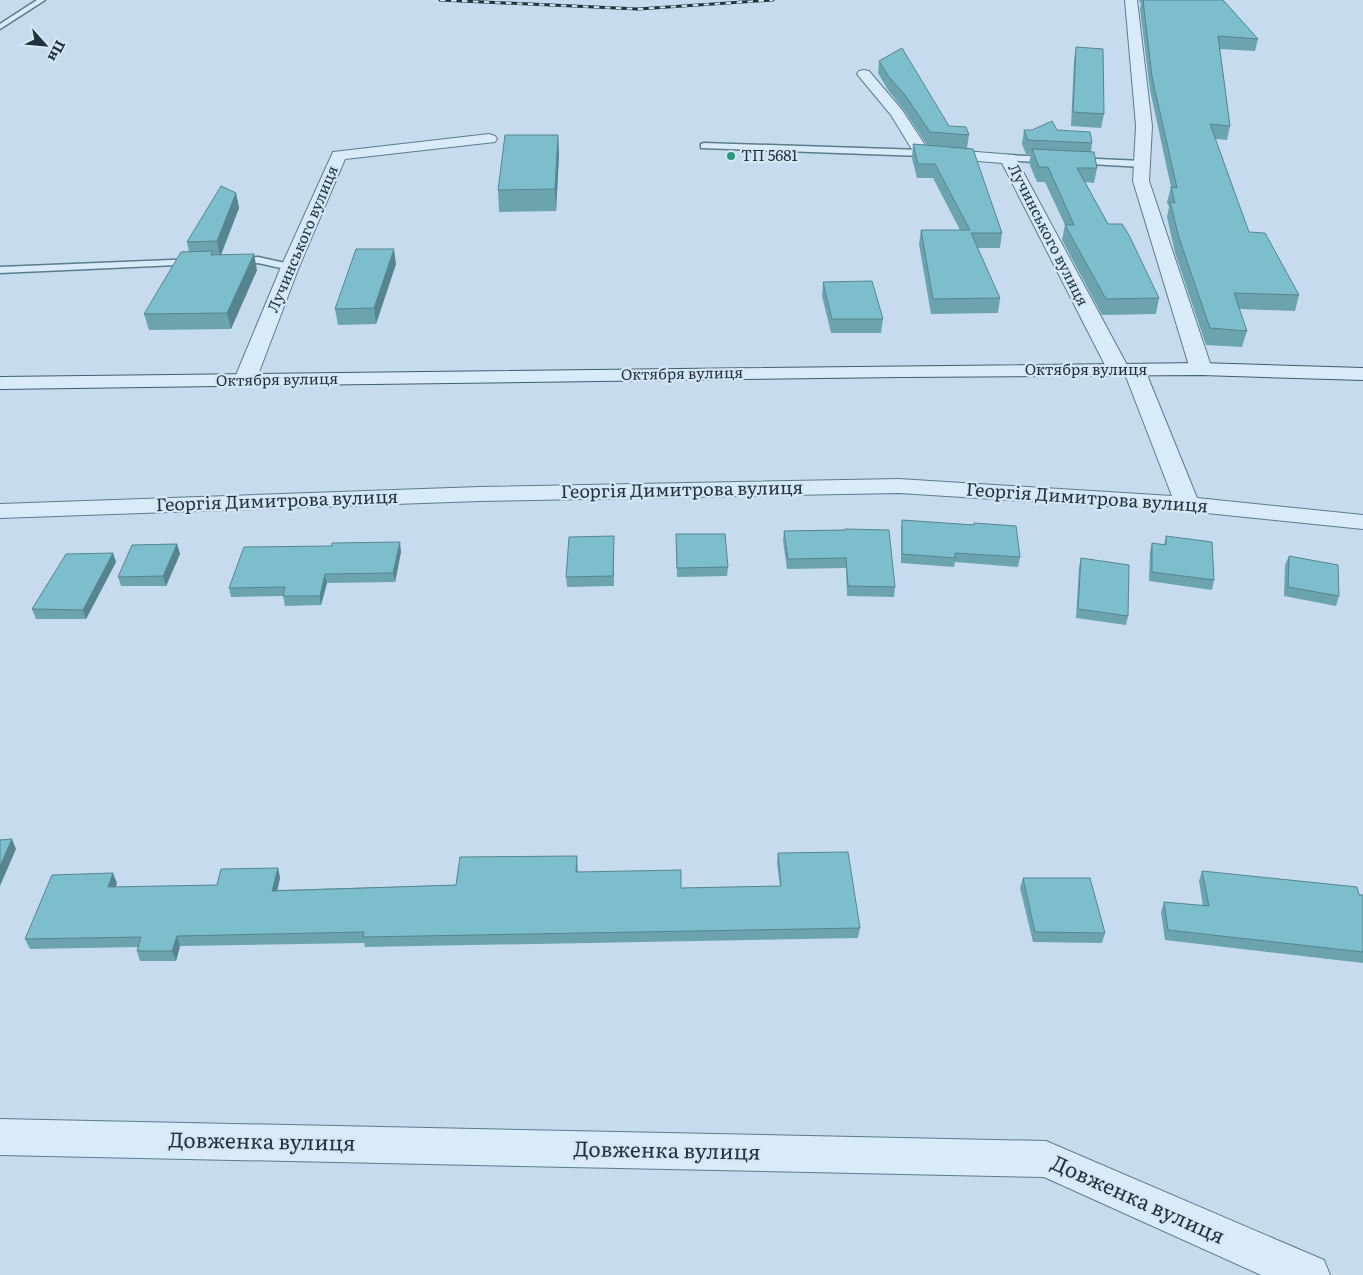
<svg xmlns="http://www.w3.org/2000/svg" width="1363" height="1275" viewBox="0 0 1363 1275" font-family="Literata,serif">
	<style>
		.lines { fill: none; stroke-linecap: round; stroke-linejoin: round }
		.lane-casing { stroke: #5b7c8a; stroke-width: 3 }
		.street-casing { stroke: #5b7c8a; stroke-width: 2 }
		.secondary-casing { stroke: #3e606b; stroke-width: 2 }
		.lane { fill: #d9eaf9; fill-rule: evenodd }
		.street { fill: #d9eaf9; fill-rule: evenodd }
		.secondary { fill: #d9eaf9; fill-rule: evenodd }
		.rail-casing { stroke: #1f333a; stroke-width: 3 }
		.rail { stroke: #d5e6f6; stroke-width: 2; stroke-dasharray: 5.5; stroke-linecap: butt }
		.wall { fill: #6ba3af }
		.shaded-wall { fill: #57858f }
		.building { fill: #7cbecc; stroke: #57858f }
		.poi-dot { fill: #2b997d; stroke: #d5e6f6; stroke-width: 2 }
		.labels { text-anchor: middle; stroke-width: 4.5; stroke-linejoin: round; paint-order: stroke }
		.far-poi-label { font-size: 15px; fill: #1f333a; stroke: #d5e6f6; text-anchor: start }
		.far-street-label { font-size: 15px; fill: #1f333a; stroke: #d5e6f6 }
		.street-label { font-size: 18px; fill: #1f333a; stroke: #d5e6f6 }
		.near-street-label { font-size: 21px; fill: #1f333a; stroke: #d5e6f6 }
	</style>
	<rect width="100%" height="100%" fill="#c6dcee"/>
	<g class="lines">
		<defs>
			<g id="lane">
				<polygon points="37,0 45,0 0,29 0,24"/>
				<polygon points="704,143 922,150 926,153 922,156 701,148 701,144"/>
				<polygon points="1008,155 1050,157 1054,160 1050,163 1005,160 1004,158"/>
				<polygon points="1075,158 1143,161 1147,164 1143,167 1072,163 1072,159"/>
				<polygon points="258,257 294,265 295,267 290,270 258,263 235,264 230,261 235,258"/>
				<polygon points="195,259 200,262 199,264 0,273 0,267"/>
			</g>
			<g id="street">
				<polygon points="1125,0 1137,0 1152,126 1149,181 1212,369 1208,373 1201,375 1194,373 1190,369 1133,181 1136,126"/>
				<polygon points="864,70 869,71 902,110 927,148 1014,155 1127,365 1134,364 1141,366 1145,370 1197,498 1363,515 1363,529 1187,511 899,493 479,501 0,518 0,504 479,487 899,479 1172,496 1125,374 1118,375 1111,373 1107,369 1002,163 916,156 891,115 857,74 859,71"/>
				<polygon points="489,134 495,136 497,139 495,142 345,159 299,267 256,380 253,385 245,386 237,385 234,380 281,267 333,152"/>
				<polygon points="0,1119 1046,1141 1324,1260 1330,1275 1261,1275 1044,1177 0,1155"/>
			</g>
			<polygon id="secondary" points="1201,363 1363,368 1363,380 1201,375 901,377 0,389 0,377"/>
		</defs>
		<use href="#lane" class="lane-casing"/>
		<use href="#street" class="street-casing"/>
		<use href="#secondary" class="secondary-casing"/>
		<use href="#lane" class="lane"/>
		<use href="#street" class="street"/>
		<use href="#secondary" class="secondary"/>
		<defs>
			<polyline id="rail" points="440,0 638,9 773,0"/>
		</defs>
		<use href="#rail" class="rail-casing"/>
		<use href="#rail" class="rail"/>
	</g>
	<g class="wall">
		<polygon points="1139,0 1223,0 1258,39 1255,51 1220,49 1230,126 1227,140 1215,139 1249,232 1299,295 1295,311 1239,309 1247,331 1242,347 1206,345 1175,253 1167,217 1169,207 1167,202 1171,187 1150,90 1140,9 1141,4"/>
		<polygon points="1076,47 1104,114 1101,128 1071,126 1074,60"/>
		<polygon points="879,61 949,126 969,135 967,148 1002,233 1000,248 977,248 1000,298 998,313 931,314 919,244 921,230 960,230 933,178 917,178 912,158 913,144 927,145 903,109 888,90 878,73"/>
		<polygon points="1024,130 1057,130 1092,143 1091,152 1097,168 1094,183 1085,182 1108,224 1159,298 1156,314 1102,315 1062,240 1065,225 1045,182 1037,182 1029,163 1031,154 1026,154 1022,144"/>
		<polygon points="558,135 559,155 556,211 499,212 498,190"/>
		<polygon points="236,193 239,208 221,255 257,270 231,329 149,330 144,314 189,252 187,242"/>
		<polygon points="396,264 376,324 338,325 335,309"/>
		<polygon points="823,282 883,319 881,333 831,333 822,296"/>
		<polygon points="902,520 973,525 974,523 1020,557 1018,567 955,562 954,567 901,563 901,530"/>
		<polygon points="845,530 895,587 894,597 847,596 846,568 787,569 783,541 784,531"/>
		<polygon points="676,534 728,567 727,576 677,577"/>
		<polygon points="1166,536 1214,580 1212,590 1149,581 1150,552 1152,543 1164,545"/>
		<polygon points="177,544 180,554 166,586 121,586 118,577"/>
		<polygon points="614,546 614,586 567,587 566,577"/>
		<polygon points="401,552 395,582 327,583 321,605 285,606 283,596 231,597 229,588"/>
		<polygon points="113,553 116,562 86,619 36,619 32,609"/>
		<polygon points="1289,556 1339,596 1336,606 1284,596 1285,565"/>
		<polygon points="1081,558 1128,616 1126,625 1076,618 1079,567"/>
		<polygon points="778,853 860,928 858,938 365,947 364,943 180,946 176,961 140,961 137,951 138,947 30,949 25,939 117,883 116,887 217,885 278,868 280,878 277,890 456,885 577,856 578,872 681,888 780,886 777,863"/>
		<polygon points="1202,871 1363,895 1363,963 1165,940 1161,912 1164,902 1203,906 1199,881"/>
		<polygon points="1023,878 1105,933 1102,943 1033,942 1020,888"/>
	</g>
	<g class="shaded-wall">
		<polygon points="558,135 559,155 556,211 555,189"/>
		<polygon points="236,193 239,208 220,257 217,241"/>
		<polygon points="394,249 396,264 376,324 374,308"/>
		<polygon points="254,254 257,270 231,329 227,313"/>
		<polygon points="400,542 401,552 395,582 393,573"/>
		<polygon points="177,544 180,554 166,586 163,576"/>
		<polygon points="113,553 116,562 86,619 83,610"/>
		<polygon points="325,574 327,583 321,605 320,596"/>
		<polygon points="12,839 16,849 0,886 0,866"/>
		<polygon points="278,868 280,878 275,901 272,891"/>
		<polygon points="113,873 117,883 112,897 108,887"/>
		<polygon points="177,936 180,946 176,961 172,951"/>
	</g>
	<g class="building">
		<polygon points="1143,0 1223,0 1258,39 1218,36 1230,126 1210,124 1249,232 1265,233 1299,295 1234,293 1247,331 1210,328 1179,238 1170,202 1175,203 1171,187 1177,188 1152,77"/>
		<polygon points="1076,47 1103,49 1104,114 1073,112"/>
		<polygon points="902,48 949,126 966,127 969,135 930,132 905,95 889,77 879,61"/>
		<polygon points="1052,121 1057,130 1090,132 1092,143 1028,140 1024,130 1032,130"/>
		<polygon points="505,135 558,135 555,189 498,190"/>
		<polygon points="913,144 973,149 1002,233 971,233 1000,298 933,299 921,230 970,230 935,164 918,164"/>
		<polygon points="1032,149 1094,152 1097,168 1077,168 1108,224 1122,224 1129,235 1159,298 1106,299 1065,225 1074,225 1048,167 1039,167"/>
		<polygon points="221,186 236,193 217,241 187,242"/>
		<polygon points="356,249 394,249 374,308 335,309"/>
		<polygon points="213,251 211,255 254,254 227,313 144,314 181,252"/>
		<polygon points="872,281 883,319 832,319 823,282"/>
		<polygon points="902,520 974,525 974,523 1016,526 1020,557 955,553 955,558 902,554"/>
		<polygon points="845,529 889,530 895,587 848,586 846,558 788,559 784,531 845,530"/>
		<polygon points="676,534 725,534 728,567 677,568"/>
		<polygon points="614,536 613,576 566,577 569,537"/>
		<polygon points="1166,536 1212,542 1214,580 1152,572 1152,543 1166,545"/>
		<polygon points="400,542 393,573 325,574 320,596 283,596 285,587 229,588 244,547 332,546 332,543"/>
		<polygon points="177,544 163,576 118,577 132,545"/>
		<polygon points="113,553 83,610 32,609 66,554"/>
		<polygon points="1289,556 1338,565 1339,596 1288,587"/>
		<polygon points="1081,558 1129,565 1128,616 1078,609"/>
		<polygon points="12,839 0,866 0,840"/>
		<polygon points="848,852 860,928 363,937 364,932 177,936 172,951 137,951 141,937 25,939 52,875 113,873 108,887 217,885 221,869 278,868 272,891 456,885 460,857 577,856 576,872 681,870 681,888 781,886 778,853"/>
		<polygon points="1202,871 1357,887 1359,895 1363,895 1363,952 1168,930 1164,902 1209,906"/>
		<polygon points="1023,878 1090,878 1105,933 1035,932"/>
	</g>
	<circle class="poi-dot" cx="731" cy="156" r="5"/>
	<g class="labels">
		<g class="far-poi-label">
			<text x="741" y="161">ТП 5681</text>
		</g>
		<g class="far-street-label">
			<text transform="translate(1048 235) rotate(63)" y="5">Лучинського вулиця</text>
			<text transform="translate(303 239) rotate(-67)" y="5">Лучинського вулиця</text>
			<text x="1086" y="375">Октября вулиця</text>
			<text transform="translate(682 374) rotate(-1)" y="5">Октября вулиця</text>
			<text transform="translate(277 380) rotate(-1)" y="5">Октября вулиця</text>
		</g>
		<g class="street-label">
			<text transform="translate(682 490) rotate(-1)" y="6">Георгія Димитрова вулиця</text>
			<text transform="translate(1087 498) rotate(4)" y="6">Георгія Димитрова вулиця</text>
			<text transform="translate(277 501) rotate(-2)" y="6">Георгія Димитрова вулиця</text>
		</g>
		<g class="near-street-label">
			<text transform="translate(262 1142) rotate(1)" y="7">Довженка вулиця</text>
			<text transform="translate(667 1151) rotate(1)" y="7">Довженка вулиця</text>
			<text transform="translate(1138 1200) rotate(24)" y="7">Довженка вулиця</text>
		</g>
	</g>
	<g transform="translate(45 45) rotate(117)" stroke="#d5e6f6" stroke-width="4" paint-order="stroke">
	<path d="M0-4L9 19L0 12L-9 19Z" fill="#1f333a"/>
	<text y="-8" font-size="14" font-weight="bold" text-anchor="middle" fill="#1f333a">Пн</text>
	</g>
</svg>
